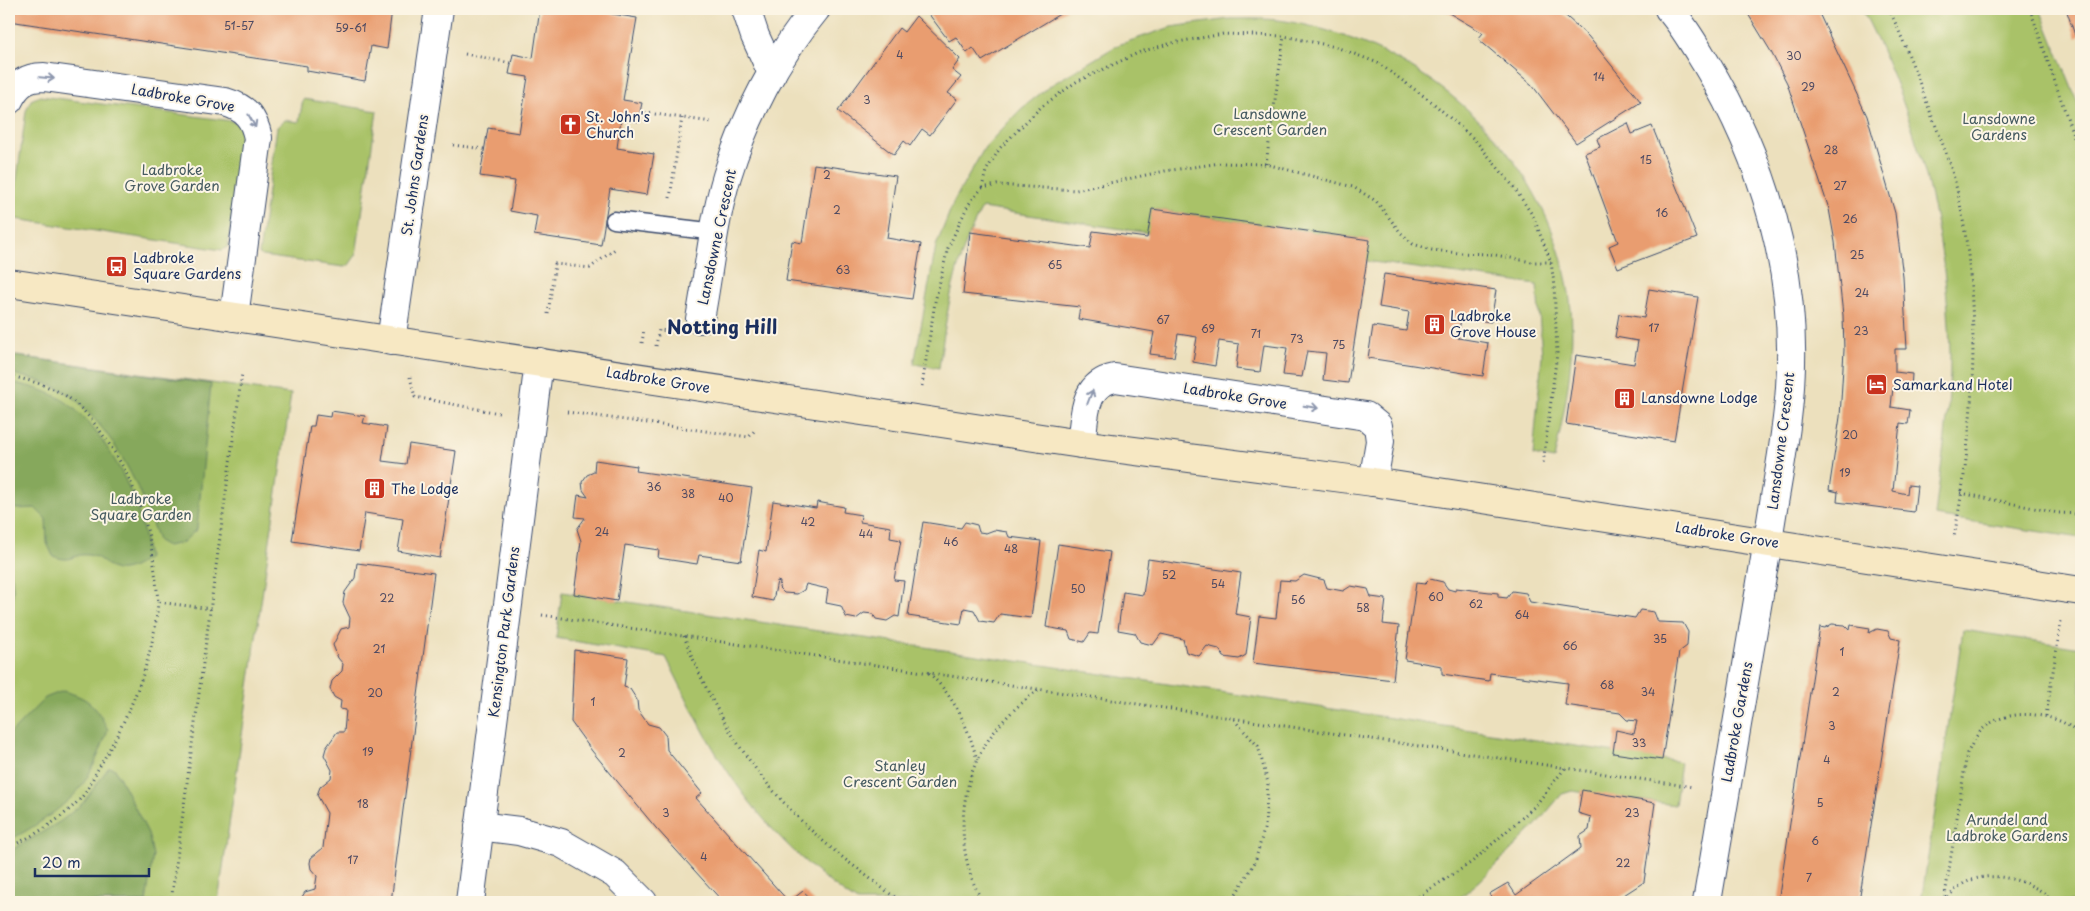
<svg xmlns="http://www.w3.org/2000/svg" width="2090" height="911" viewBox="0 0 2090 911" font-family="'Playpen Sans',sans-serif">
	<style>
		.green { fill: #a9c268; stroke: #627863 }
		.forest { fill: #86a85c; stroke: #506c5d }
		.building { fill: #e99d70 }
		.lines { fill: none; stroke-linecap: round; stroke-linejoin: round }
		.service-casing { stroke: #3a4a6c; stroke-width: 19 }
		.minor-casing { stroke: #3a4a6c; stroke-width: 30 }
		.tertiary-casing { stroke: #3a4a6c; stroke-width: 30 }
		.secondary-casing { stroke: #3a4a6c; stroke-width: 30 }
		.path { stroke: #3a4a6c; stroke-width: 3; stroke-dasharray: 1 4; stroke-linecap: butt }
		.service { stroke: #fff; stroke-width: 16 }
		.minor { stroke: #fff; stroke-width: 28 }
		.tertiary { stroke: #fff; stroke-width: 28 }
		.secondary { stroke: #f7e8c3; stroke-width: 28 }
		.oneway { stroke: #8d97ae }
		.labels { text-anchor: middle; stroke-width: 4; stroke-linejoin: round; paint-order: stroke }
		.number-label { font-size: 11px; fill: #4e4a62 }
		.street-label { font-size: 14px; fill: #1b2f5e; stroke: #fcf5e5 }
		.park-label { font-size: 14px; fill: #465b61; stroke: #fcf5e5 }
		.poi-label { font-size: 14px; fill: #1b2f5e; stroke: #fcf5e5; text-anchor: start }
		.district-label { font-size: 19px; font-weight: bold; fill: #1b2f5e; stroke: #fcf5e5 }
	</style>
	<rect width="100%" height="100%" fill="#fcf5e5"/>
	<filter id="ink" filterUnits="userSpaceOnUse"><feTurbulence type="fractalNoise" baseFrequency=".02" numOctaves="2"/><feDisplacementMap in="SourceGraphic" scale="10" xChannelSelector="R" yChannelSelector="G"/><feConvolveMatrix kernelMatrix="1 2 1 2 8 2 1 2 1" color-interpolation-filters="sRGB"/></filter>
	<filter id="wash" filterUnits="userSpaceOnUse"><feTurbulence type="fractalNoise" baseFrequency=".0096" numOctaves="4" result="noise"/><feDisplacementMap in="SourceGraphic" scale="20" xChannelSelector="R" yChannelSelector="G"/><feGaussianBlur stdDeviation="1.12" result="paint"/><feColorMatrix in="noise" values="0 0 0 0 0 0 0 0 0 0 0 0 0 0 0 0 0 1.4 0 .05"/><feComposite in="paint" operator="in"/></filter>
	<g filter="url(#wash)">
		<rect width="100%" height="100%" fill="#ece0bd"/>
		<g class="green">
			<path d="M1862 9H2040L2081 111V538L1935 516C1941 463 1951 408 1950 354 1948 232 1917 116 1862 9Z"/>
			<path d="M1230 19C1250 19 1271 18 1291 22 1433 48 1556 162 1571 309 1575 358 1565 411 1554 459L1533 455 1542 355 1537 285 1366 261 1369 240 1152 209 1149 233 982 208C954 259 947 311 939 368L914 364 936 246 954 201 985 147 1021 109 1051 85 1118 45 1171 27Z"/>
			<polygon points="40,96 232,121 240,126 243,136 228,247 222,250 16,219 12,216 26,111 31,100"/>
			<polygon points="303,99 377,111 356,255 349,265 344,267 262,256 259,254 277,127 285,120 299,122"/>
			<polygon points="9,355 291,394 218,902 9,902"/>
			<path d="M562 592 1681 762 1675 805 1572 791 1562 794 1535 826 1481 880 1455 902H857C802 865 756 817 721 761 700 728 684 692 666 657L556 638Z"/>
			<polygon points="1963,630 2081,648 2081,902 1921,902"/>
		</g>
		<g class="forest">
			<path d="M9 355 211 384 197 529 182 543 167 546 158 541C142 492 121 444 84 408 79 403 73 396 67 393 49 382 29 378 9 373Z"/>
			<path d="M9 382C28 386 46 390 63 400 95 421 126 473 137 510 143 525 145 542 148 558 137 566 121 576 108 566 101 560 97 556 88 555 72 553 73 564 53 556L47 543 46 519 35 508 16 509 10 502Z"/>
			<path d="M9 566C14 582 15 596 9 612Z"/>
			<path d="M63 691C90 698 96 706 108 730 100 751 91 776 76 793 58 811 32 829 9 840V735L45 698Z"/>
			<polygon points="109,767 115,769 148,833 153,855 146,902 9,902 9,852 61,821 83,803"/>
		</g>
		<g id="blocks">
			<g class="building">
				<polygon points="9,9 392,9 387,49 371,46 365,81 307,71 307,66 9,21"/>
				<polygon points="540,9 581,9 637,18 623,100 642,103 640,112 639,122 621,119 617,148 654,154 647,195 610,189 601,245 534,235 537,216 510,211 515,181 480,176 488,128 519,133 528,77 509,74 513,54 533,58"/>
				<polygon points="925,9 1068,9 982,61 973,48 967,53 956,37 949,41"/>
				<polygon points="1442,9 1558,9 1588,36 1641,102 1576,143 1532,85 1478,39 1483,33"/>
				<polygon points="1745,9 1817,9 1867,116 1895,213 1903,277 1907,349 1895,349 1895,372 1912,374 1911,389 1893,387 1891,407 1910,410 1908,424 1900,423 1893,491 1907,494 1908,485 1917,486 1914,512 1837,502 1838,492 1829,490 1840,417 1844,350 1843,315 1835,242 1829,209 1787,83 1770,50"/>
				<polygon points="2066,9 2081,9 2081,35 2076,38"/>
				<polygon points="916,16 960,59 952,70 961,77 948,93 957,99 930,135 922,129 910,146 904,141 894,155 838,111 899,28 904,32"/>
				<polygon points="1628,123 1632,134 1652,126 1697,238 1618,268 1609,246 1618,242 1585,153 1600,147 1597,139"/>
				<polygon points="814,164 896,176 887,238 921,244 912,299 786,281 792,241 802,243"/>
				<polygon points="1152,209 1370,240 1348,383 1323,380 1326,353 1307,351 1302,377 1283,375 1287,348 1264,345 1260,372 1236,369 1239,344 1219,341 1215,366 1193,362 1197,337 1178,334 1174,357 1150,354 1154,332 1078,319 1080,307 963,294 970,232 1090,248 1093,231 1147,238"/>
				<polygon points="1384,274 1496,290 1491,322 1461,318 1458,338 1488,343 1483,376 1368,358 1373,326 1406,331 1409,312 1379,307"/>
				<polygon points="1649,289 1698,297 1674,441 1566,424 1576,355 1634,364 1638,341 1615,337 1619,314 1644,318"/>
				<polygon points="331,411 365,416 363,423 387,427 382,461 406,464 409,444 456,451 440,558 398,551 403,519 365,513 359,551 292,541 310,426 314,426 316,415 330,417"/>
				<polygon points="595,460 637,466 636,471 752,488 741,561 699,555 697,564 658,558 659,550 625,545 617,601 574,594 581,541 577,529 585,518 575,517 578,495 588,497 583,490 582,482 587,475 594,472"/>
				<polygon points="773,501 816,508 817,502 844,507 843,512 861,515 860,522 891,527 890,538 901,540 894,580 904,581 899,617 895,616 887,621 876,619 873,614 864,613 856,619 846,617 841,606 826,603 828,589 806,584 804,590 797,594 784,593 779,588 780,582 777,581 773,601 752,597 759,550 766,552"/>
				<polygon points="923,522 961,528 965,522 977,525 979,532 986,533 994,530 1007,532 1009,537 1041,541 1031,618 1000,614 994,623 980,621 974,610 964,608 961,624 908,616"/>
				<polygon points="1058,544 1110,552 1098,634 1090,633 1084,642 1071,639 1068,631 1046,627"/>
				<polygon points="1148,559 1241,573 1235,614 1251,617 1246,655 1239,659 1224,657 1219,649 1207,646 1199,656 1186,652 1183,639 1161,634 1153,645 1140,642 1135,633 1118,630 1123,592 1143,595"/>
				<polygon points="357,563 434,573 391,902 299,902 305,892 315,889 317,876 311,869 310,863 311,858 323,848 327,813 317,795 320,787 331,778 332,770 324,755 326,748 337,732 344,732 346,710 340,709 341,701 334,697 330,689 332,681 342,671 343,664 338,658 333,645 341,629 349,627 350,618 343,603 345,592 355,578"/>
				<polygon points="1304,575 1324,580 1327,588 1343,591 1351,586 1368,589 1371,597 1386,599 1383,624 1399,626 1393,680 1253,663 1259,616 1276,618 1280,580 1295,581"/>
				<polygon points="1430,579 1443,582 1448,589 1455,591 1456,588 1498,593 1498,597 1507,598 1512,591 1526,593 1530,602 1635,618 1640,610 1654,612 1658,622 1683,623 1688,632 1687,646 1679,652 1662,760 1613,753 1616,730 1634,734 1637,721 1627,720 1620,713 1565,705 1568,683 1490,673 1489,681 1442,674 1442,666 1405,660 1416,583 1425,584"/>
				<polygon points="1832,624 1845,625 1850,630 1851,625 1870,628 1869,633 1877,629 1888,631 1891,638 1900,640 1859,902 1778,902 1820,627 1825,628"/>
				<polygon points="574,650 628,658 624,687 630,689 637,700 638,710 648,724 659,727 666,736 667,750 702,793 696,798 789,902 803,891 815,902 723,902 656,828 592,751 571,722"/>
				<polygon points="1582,790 1655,803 1644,882 1613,902 1494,902 1489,894 1508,883 1516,895 1581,848 1580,836 1589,830 1591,817 1578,813"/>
			</g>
		</g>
	</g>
	<g filter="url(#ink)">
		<use href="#blocks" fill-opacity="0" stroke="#3a4a6c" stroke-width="1"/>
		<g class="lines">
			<defs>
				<polyline id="service" points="614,220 716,232"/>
				<g id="minor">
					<polyline points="746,9 755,36 772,73"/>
					<path d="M1669 9C1683 25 1694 44 1705 62 1764 159 1798 273 1790 387 1787 438 1775 491 1768 541"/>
					<path d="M9 100C17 84 26 77 44 77L225 102C246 108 254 118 258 138L234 317"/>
					<path d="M700 319C709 272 713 222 727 176 745 117 777 56 816 9"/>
					<polyline points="391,341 439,9"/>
					<path d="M1081 444C1085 417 1082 384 1115 378L1366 416 1378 426 1380 441 1373 482"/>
					<polyline points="479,826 519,831 561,843 615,874 643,902"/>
					<polyline points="470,902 539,362"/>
				</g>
				<polyline id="tertiary" points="1707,902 1768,541"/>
				<polyline id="secondary" points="9,283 1081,444 1373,482 2081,591"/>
			</defs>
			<use href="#service" class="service-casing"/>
			<use href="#minor" class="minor-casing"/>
			<use href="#tertiary" class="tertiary-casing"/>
			<use href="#secondary" class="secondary-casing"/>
			<g class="path">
				<path d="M1889 9C1905 43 1918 79 1931 114 1941 139 1951 164 1957 190 1982 299 1975 428 1954 537"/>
				<polyline points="2030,9 2081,158"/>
				<polyline points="465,54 511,63"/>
				<polyline points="640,112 712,122"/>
				<polyline points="453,145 484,149"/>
				<polyline points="1266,164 1284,36"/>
				<polyline points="982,188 997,185 1076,190 1165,171 1221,163 1266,164 1353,187 1376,201 1401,233 1413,244 1432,250 1459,253 1490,254 1532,262 1551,262"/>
				<polyline points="670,198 682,118"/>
				<polyline points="548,314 555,264 590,268 615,249"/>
				<polyline points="642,343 644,329"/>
				<polyline points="656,346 659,330 669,331"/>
				<path d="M9 376C29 380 48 385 66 396 81 406 95 423 105 438 142 491 153 538 158 602L212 609"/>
				<polyline points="410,377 415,397 499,413"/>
				<polyline points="922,386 935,302 948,248 968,205 982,188 986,171 1000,148 1041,107 1076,82 1140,52 1172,43 1223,34 1284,36 1336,47 1378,63 1432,102 1475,140 1513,186 1533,216 1551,262 1554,284 1557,353 1543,464"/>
				<polyline points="567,412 749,437 756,429"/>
				<polyline points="1961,493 2058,513 2081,514"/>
				<polyline points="542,615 1693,787"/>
				<path d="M684 636C721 735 777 810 863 873 876 883 889 894 903 902"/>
				<path d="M929 673C955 698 968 726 977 760"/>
				<polyline points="2046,716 2061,621"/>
				<path d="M9 847C34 836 62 819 81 798 88 790 93 778 98 769 128 719 154 661 158 602"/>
				<polyline points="171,902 242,373"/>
				<path d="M983 902C953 852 957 779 994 732 1006 716 1022 702 1038 690"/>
				<polyline points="1231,902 1255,862 1265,826 1268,783 1258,746 1234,720"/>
				<polyline points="1410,902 1472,862 1535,806 1565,768"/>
				<path d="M1944 902 1967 753C1971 747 1974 739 1979 733 1998 710 2038 711 2062 722 2069 725 2075 731 2081 736"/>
				<path d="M1946 902C1967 862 2028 875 2055 902"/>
			</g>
			<use href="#service" class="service"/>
			<use href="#minor" class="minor"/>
			<use href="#tertiary" class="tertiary"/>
			<use href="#secondary" class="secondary"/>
		</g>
		<defs><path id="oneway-shaft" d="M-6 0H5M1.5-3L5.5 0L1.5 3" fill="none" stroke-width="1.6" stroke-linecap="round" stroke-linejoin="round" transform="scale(1.25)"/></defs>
		<g class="oneway">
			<use href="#oneway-shaft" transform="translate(47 78) rotate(5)"/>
			<use href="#oneway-shaft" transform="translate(252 121) rotate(61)"/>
			<use href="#oneway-shaft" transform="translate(1090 397) rotate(-69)"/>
			<use href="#oneway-shaft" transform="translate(1311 407) rotate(9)"/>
		</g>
	</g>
	<defs>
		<symbol id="church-square" viewBox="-11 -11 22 22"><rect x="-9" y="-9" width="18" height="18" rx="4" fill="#c8321e" stroke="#fcf5e5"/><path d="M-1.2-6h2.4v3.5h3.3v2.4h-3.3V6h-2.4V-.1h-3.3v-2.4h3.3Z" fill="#fff"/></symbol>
		<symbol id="bus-square" viewBox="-11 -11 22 22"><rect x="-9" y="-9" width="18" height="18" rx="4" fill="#c8321e" stroke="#fcf5e5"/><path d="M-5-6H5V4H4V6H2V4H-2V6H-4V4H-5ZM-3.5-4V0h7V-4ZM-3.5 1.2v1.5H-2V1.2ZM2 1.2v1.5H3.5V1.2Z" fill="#fff"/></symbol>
		<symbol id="building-square" viewBox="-11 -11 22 22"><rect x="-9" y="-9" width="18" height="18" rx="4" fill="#c8321e" stroke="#fcf5e5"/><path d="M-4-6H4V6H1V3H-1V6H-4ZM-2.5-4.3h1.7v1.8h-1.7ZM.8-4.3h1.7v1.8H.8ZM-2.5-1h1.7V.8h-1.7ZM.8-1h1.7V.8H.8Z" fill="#fff"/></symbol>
		<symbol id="hotel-square" viewBox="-11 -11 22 22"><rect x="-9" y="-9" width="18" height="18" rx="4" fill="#c8321e" stroke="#fcf5e5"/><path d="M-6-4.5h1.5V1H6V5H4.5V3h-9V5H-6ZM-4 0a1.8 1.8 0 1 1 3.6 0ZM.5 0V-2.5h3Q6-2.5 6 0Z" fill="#fff"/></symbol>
	</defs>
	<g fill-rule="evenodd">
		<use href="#church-square" x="558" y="112" width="25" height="25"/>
		<use href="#bus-square" x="104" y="254" width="25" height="25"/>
		<use href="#building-square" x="1422" y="312" width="25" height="25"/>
		<use href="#hotel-square" x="1864" y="372" width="25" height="25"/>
		<use href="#building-square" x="1612" y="386" width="25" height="25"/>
		<use href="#building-square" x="362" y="476" width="25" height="25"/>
	</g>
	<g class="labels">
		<g class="number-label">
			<text x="239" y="30">51-57</text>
			<text x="351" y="32">59-61</text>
			<text x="900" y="59">4</text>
			<text x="1794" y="60">30</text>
			<text x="1599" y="81">14</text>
			<text x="1808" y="91">29</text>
			<text x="867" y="104">3</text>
			<text x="1831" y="154">28</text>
			<text x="1646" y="164">15</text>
			<text x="827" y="179">2</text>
			<text x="1840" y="190">27</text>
			<text x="837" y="214">2</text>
			<text x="1662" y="217">16</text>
			<text x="1850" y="223">26</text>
			<text x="1857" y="259">25</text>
			<text x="1055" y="269">65</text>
			<text x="843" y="274">63</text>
			<text x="1862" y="297">24</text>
			<text x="1163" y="324">67</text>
			<text x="1654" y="332">17</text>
			<text x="1208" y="333">69</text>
			<text x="1861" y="335">23</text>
			<text x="1256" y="338">71</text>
			<text x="1297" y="343">73</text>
			<text x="1339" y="349">75</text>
			<text x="1850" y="439">20</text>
			<text x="1845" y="477">19</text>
			<text x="654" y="491">36</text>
			<text x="688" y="498">38</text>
			<text x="726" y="502">40</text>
			<text x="808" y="526">42</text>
			<text x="602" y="536">24</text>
			<text x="866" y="538">44</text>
			<text x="951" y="546">46</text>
			<text x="1011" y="553">48</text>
			<text x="1169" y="579">52</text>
			<text x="1218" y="588">54</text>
			<text x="1078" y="593">50</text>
			<text x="1436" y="601">60</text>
			<text x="387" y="602">22</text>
			<text x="1298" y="604">56</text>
			<text x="1476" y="608">62</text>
			<text x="1363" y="612">58</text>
			<text x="1522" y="619">64</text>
			<text x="1660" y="643">35</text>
			<text x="1570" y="650">66</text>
			<text x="379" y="653">21</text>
			<text x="1842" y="656">1</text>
			<text x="1607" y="689">68</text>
			<text x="1648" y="696">34</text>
			<text x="1836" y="696">2</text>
			<text x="375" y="697">20</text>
			<text x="593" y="706">1</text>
			<text x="1832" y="730">3</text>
			<text x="1639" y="747">33</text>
			<text x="368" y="756">19</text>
			<text x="622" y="757">2</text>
			<text x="1827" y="764">4</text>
			<text x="1820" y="807">5</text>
			<text x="363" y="808">18</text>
			<text x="666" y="817">3</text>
			<text x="1632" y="817">23</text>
			<text x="1815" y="845">6</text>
			<text x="704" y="861">4</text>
			<text x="353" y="864">17</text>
			<text x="1623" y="867">22</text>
			<text x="1809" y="882">7</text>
		</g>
		<g class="street-label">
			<text transform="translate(183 98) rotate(10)" y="5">Ladbroke Grove</text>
			<text transform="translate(415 175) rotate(-82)" y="5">St. Johns Gardens</text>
			<text transform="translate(717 237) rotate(-78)" y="5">Lansdowne Crescent</text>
			<text transform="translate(658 380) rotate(9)" y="5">Ladbroke Grove</text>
			<text transform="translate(1235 396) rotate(9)" y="5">Ladbroke Grove</text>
			<text transform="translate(1781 441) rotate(-83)" y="5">Lansdowne Crescent</text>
			<text transform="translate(1727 535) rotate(9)" y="5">Ladbroke Grove</text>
			<text transform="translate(504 632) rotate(-83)" y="5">Kensington Park Gardens</text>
			<text transform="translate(1737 722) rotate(-80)" y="5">Ladbroke Gardens</text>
		</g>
		<g class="park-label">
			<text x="1270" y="119">Lansdowne<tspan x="1270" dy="16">Crescent Garden</tspan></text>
			<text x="1999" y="124">Lansdowne<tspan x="1999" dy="16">Gardens</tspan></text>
			<text x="172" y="175">Ladbroke<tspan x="172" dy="16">Grove Garden</tspan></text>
			<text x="141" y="504">Ladbroke<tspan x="141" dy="16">Square Garden</tspan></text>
			<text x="900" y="771">Stanley<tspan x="900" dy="16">Crescent Garden</tspan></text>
			<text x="2007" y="825">Arundel and<tspan x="2007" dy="16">Ladbroke Gardens</tspan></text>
		</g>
		<g class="poi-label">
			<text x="586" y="122">St. John's<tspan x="586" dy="16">Church</tspan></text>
			<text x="133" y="263">Ladbroke<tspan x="133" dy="16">Square Gardens</tspan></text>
			<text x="1450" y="321">Ladbroke<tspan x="1450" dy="16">Grove House</tspan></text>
			<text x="1893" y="390">Samarkand Hotel</text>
			<text x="1641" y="403">Lansdowne Lodge</text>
			<text x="391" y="494">The Lodge</text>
		</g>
		<g class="district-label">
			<text x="722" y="334">Notting Hill</text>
		</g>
	</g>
	<rect width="2090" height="911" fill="none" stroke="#fcf5e5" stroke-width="30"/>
	<path d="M35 868v8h114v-8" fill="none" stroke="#1b2f5e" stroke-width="2.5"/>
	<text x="42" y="868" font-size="15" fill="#1b2f5e" stroke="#fcf5e5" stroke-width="4" paint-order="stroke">20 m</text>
</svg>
